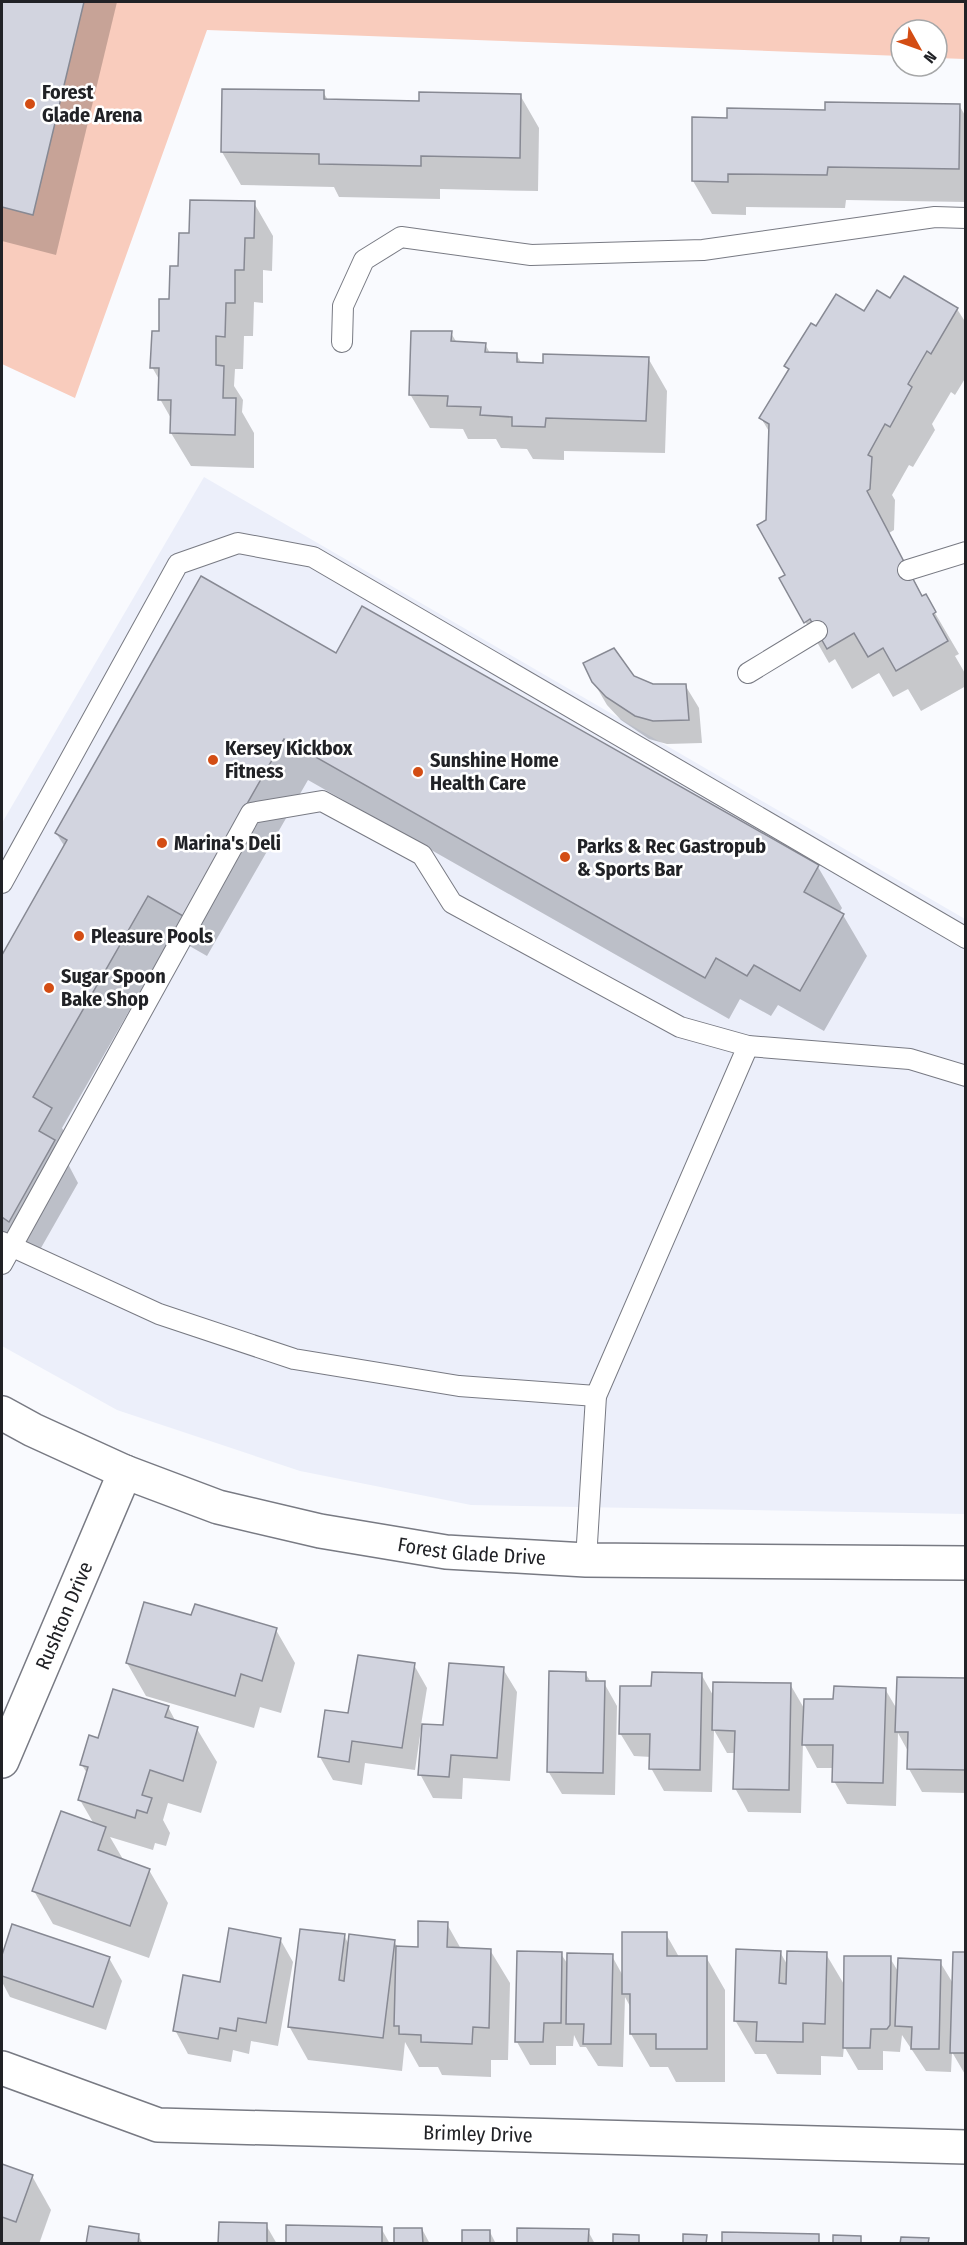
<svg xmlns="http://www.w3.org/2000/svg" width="967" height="2245" viewBox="0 0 967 2245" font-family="'Fira Sans Condensed',sans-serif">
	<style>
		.built { fill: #eceffa }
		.green { fill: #f9ccbd }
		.shadow { fill: #0003 }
		.building { fill: #d2d4df; stroke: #878993; stroke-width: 1.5 }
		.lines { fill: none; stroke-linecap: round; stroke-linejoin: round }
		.lane-casing { stroke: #787a83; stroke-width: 22 }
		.street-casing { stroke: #787a83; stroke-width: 36 }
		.secondary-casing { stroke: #787a83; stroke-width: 36 }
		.lane { stroke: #fff; stroke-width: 20 }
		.street { stroke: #fff; stroke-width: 33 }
		.secondary { stroke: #fff; stroke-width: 33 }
		.poi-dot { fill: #d34d14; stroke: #fff; stroke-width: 2 }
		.labels { text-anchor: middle; stroke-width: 5; stroke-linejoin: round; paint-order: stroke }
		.poi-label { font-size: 20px; font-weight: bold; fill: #212226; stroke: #fff; text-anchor: start }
		.street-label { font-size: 20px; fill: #212226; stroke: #fff }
	</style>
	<rect width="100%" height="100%" fill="#f9fafe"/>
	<polygon class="built" points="204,477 965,919 965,1514 471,1505 300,1471 117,1410 2,1346 2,823"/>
	<polygon class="green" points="2,2 965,2 965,59 937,58 937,30 901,30 901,56 207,30 75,398 2,364"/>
	<g class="shadow">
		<polygon points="2,2 117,2 56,255 2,241"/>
		<polygon points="323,92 328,100 420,102 520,95 539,128 538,191 440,189 440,199 339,197 334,187 241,185 222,152"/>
		<polygon points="959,105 966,117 966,202 846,200 845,208 746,207 746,215 712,214 693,181 728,119 826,111"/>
		<polygon points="254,203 273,236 272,271 263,270 263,303 254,302 253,336 244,336 243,369 235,369 234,386 243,400 242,412 254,433 254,468 191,466 171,433 172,420 160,399 160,381 152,367 160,333 191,235"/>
		<polygon points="891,300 957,309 966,323 966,377 955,395 951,392 932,424 935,430 913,467 909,465 892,495 895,500 894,530 889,533 923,597 925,596 959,654 955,656 966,675 966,686 921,711 908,689 893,697 879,673 852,689 835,659 829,663 781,579 787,575 768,521 770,433 761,418 790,372 786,366 816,328 864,313"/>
		<polygon points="451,333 457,343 485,344 490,353 516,354 522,364 648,358 667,391 665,453 564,451 564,460 533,459 527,449 501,448 496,439 468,439 463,429 430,428 410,394"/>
		<polygon points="363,608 818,867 842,908 839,913 843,915 867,956 824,1031 778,1005 771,1016 740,999 729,1019 308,780 207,956 172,936 62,1128 75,1151 68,1164 78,1183 33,1262 2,1244 2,958 65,847 56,833 336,655"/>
		<polygon points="633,678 652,686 685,685 699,708 702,743 667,744 649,739 621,720 607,705 593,681"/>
		<polygon points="192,1617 276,1630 295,1663 281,1713 260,1707 254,1728 146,1696 127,1663"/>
		<polygon points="414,1665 427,1688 421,1725 445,1727 503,1669 517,1692 510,1781 463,1778 462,1799 433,1798 420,1774 423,1729 421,1729 415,1770 365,1763 362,1785 333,1780 320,1757 350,1715"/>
		<polygon points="585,1673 591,1682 604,1683 617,1706 615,1795 562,1794 548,1771"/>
		<polygon points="701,1674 714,1697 790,1684 805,1710 885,1689 898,1711 966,1680 966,1793 922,1792 909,1769 909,1753 898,1733 896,1806 847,1804 834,1781 834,1768 817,1768 803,1742 801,1813 748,1812 735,1788 736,1753 727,1753 714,1730 712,1792 664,1791 651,1768 651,1757 634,1756 620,1733 652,1688"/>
		<polygon points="168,1707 176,1722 197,1729 217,1762 201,1813 168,1803 163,1820 170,1833 166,1846 155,1843 153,1850 110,1837 124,1861 149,1870 168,1903 149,1958 53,1924 34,1891 94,1824 80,1800 88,1775 82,1765 99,1740"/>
		<polygon points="447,1924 461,1949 490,1950 510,1983 508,2060 491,2060 491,2077 442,2075 438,2067 419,2067 405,2042 402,2071 308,2060 289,2026 344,1935 349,1945 394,1941 398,1948 419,1949"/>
		<polygon points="13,1926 109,1958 122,1981 106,2030 10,1997 2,1982 2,1959"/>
		<polygon points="666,1934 679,1957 706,1957 725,1990 725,2082 676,2082 668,2067 650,2067 631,2034 631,2008 625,1997 623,2067 598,2066 586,2047 580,2047 574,2035 573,2046 556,2046 556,2065 530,2065 517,2042 561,1954 569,1966 612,1956 623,1976"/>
		<polygon points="280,1939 293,1962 278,2046 251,2041 249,2054 233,2050 231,2062 188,2054 175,2030 221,1984"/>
		<polygon points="780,1952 788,1966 826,1954 845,1986 890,1958 899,1973 940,1962 954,1985 966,1954 966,2076 952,2052 951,2072 926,2071 902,2035 900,2052 883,2051 883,2070 858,2070 844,2046 843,2057 821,2056 821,2075 777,2074 766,2054 755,2054 735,2020"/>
		<polygon points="2,2166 32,2176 51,2210 39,2244 2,2242"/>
		<polygon points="266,2225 277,2244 219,2244"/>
		<polygon points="381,2228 390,2244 287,2244"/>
		<polygon points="422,2229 430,2244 395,2244"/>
		<polygon points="588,2231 595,2244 518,2244"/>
		<polygon points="490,2232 496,2244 464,2244"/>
		<polygon points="138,2235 143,2244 88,2244"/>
	</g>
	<g class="building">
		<polygon points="2,2 84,2 33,215 2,207"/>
		<polygon points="222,89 324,90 324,99 419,101 419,92 521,94 520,158 421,156 421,166 319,164 319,154 221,152"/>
		<polygon points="825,102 960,104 959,169 828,167 827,175 728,174 728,182 692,181 692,117 727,118 727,108 825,110"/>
		<polygon points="190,200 255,201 254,238 245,238 244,270 235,270 235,303 226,303 225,337 216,336 216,365 224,366 223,398 236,398 235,435 170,433 171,400 158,400 159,368 150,368 152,331 159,331 159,299 169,299 170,266 178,266 179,233 189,233"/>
		<polygon points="904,276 958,308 931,354 927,351 908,384 912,387 890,427 885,424 868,455 872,457 870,489 867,491 922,596 926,594 936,612 933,614 948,641 896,671 883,648 868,657 854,633 827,649 810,619 804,623 779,578 785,575 757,525 766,520 769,424 759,418 789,369 784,366 811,323 816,326 836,294 864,311 877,290 890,298"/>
		<polygon points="411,331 452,331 451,341 486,343 485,352 517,353 517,362 543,363 543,354 649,357 646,421 546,418 545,427 512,426 512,417 480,415 481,407 447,406 448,396 409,395"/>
		<polygon points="201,576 336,653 362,606 819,865 804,892 844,914 800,991 754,965 747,976 716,958 705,978 284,739 183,916 148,896 33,1097 52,1108 39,1131 55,1140 9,1222 2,1217 2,955 67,840 55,833"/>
		<polygon points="614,648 634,676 653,684 686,684 689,720 653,721 635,716 606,697 592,682 583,663"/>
		<polygon points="144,1602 191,1615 195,1604 277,1628 262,1681 241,1674 235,1696 126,1663"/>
		<polygon points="358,1655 415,1663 402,1748 352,1741 349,1762 318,1757 325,1710 348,1713"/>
		<polygon points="449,1663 504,1667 497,1758 451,1755 449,1777 418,1775 422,1724 443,1725"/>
		<polygon points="549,1671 586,1672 586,1681 605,1681 603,1773 547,1772"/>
		<polygon points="652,1672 702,1673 700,1770 649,1769 650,1734 619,1734 620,1686 651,1686"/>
		<polygon points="897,1677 966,1678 966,1770 907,1769 908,1732 895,1732"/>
		<polygon points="713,1682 791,1683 789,1790 733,1789 735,1731 712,1730"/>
		<polygon points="834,1686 886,1688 883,1783 832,1782 833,1745 802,1745 804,1699 833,1699"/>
		<polygon points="113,1689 169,1706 165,1717 198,1727 183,1781 150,1770 142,1795 152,1798 147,1813 137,1810 135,1818 78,1800 88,1767 80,1765 89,1735 98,1738"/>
		<polygon points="61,1811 106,1827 98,1850 150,1869 130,1926 32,1891"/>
		<polygon points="418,1921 448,1922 447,1947 491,1949 489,2028 473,2027 472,2044 421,2042 421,2035 399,2034 399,2026 394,2026 396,1946 418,1947"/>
		<polygon points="12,1924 110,1957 93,2007 2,1976 2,1955"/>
		<polygon points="229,1928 281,1938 266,2023 238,2018 236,2031 220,2028 218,2039 173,2031 183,1975 220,1982"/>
		<polygon points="300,1929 345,1934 339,1980 344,1981 349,1934 395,1940 383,2038 288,2027"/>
		<polygon points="622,1932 667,1932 667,1956 707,1956 707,2049 656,2049 656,2034 630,2034 630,1994 622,1994"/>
		<polygon points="736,1949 781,1951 779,1983 786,1984 787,1951 827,1952 825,2024 803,2023 803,2042 756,2041 757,2022 734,2021"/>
		<polygon points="517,1951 562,1952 561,2023 544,2023 543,2042 515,2042"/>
		<polygon points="953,1952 966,1952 966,2053 950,2053"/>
		<polygon points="567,1953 613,1954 611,2044 583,2044 584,2024 566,2024"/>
		<polygon points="844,1956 891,1956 890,2025 887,2029 871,2029 870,2048 843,2048"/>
		<polygon points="898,1958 941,1960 939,2049 911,2049 912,2027 895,2026"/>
		<polygon points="2,2164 33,2175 16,2222 2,2217"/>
		<polygon points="219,2222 267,2223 267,2244 218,2244"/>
		<polygon points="286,2225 382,2227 382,2244 286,2244"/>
		<polygon points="89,2226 139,2234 138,2244 86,2244"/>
		<polygon points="394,2228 422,2228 423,2244 394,2244"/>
		<polygon points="517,2228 589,2229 588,2244 517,2244"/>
		<rect x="462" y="2230" width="28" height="14"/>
		<polygon points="722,2232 819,2234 819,2244 722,2244"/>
		<polygon points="613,2234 639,2235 639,2244 613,2244"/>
		<polygon points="683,2234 707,2235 706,2244 683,2244"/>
		<polygon points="833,2235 861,2236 861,2244 833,2244"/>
		<polygon points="901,2237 929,2238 928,2244 900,2244"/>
	</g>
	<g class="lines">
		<defs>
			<g id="lane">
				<polyline points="342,342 343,306 364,260 401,237 531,255 703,250 935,217 966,218"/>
				<polyline points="908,570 966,552"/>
				<polyline points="748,673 817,631"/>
				<polyline points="2,883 178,564 238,543 313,557 966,938"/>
				<polyline points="2,1242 159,1314 294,1359 459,1386 596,1396"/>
				<polyline points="2,1264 251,813 322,801 422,855 452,903 680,1027 748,1046 910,1059 966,1076"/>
				<polyline points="586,1560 596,1396 748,1046"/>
			</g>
			<g id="street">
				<path id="s1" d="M2 1761 125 1472"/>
				<path id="s2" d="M2 2068 158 2125 966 2147"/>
			</g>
			<g id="secondary">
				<path id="s3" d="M2 1413 33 1430 125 1472 218 1507 320 1531 446 1552 586 1560 966 1563"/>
			</g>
		</defs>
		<use href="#lane" class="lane-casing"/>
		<use href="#street" class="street-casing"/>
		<use href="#secondary" class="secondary-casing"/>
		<use href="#lane" class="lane"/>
		<use href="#street" class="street"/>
		<use href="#secondary" class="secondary"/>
	</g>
	<g class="poi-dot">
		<circle cx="30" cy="104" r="6"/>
		<circle cx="213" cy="760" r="6"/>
		<circle cx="418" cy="772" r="6"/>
		<circle cx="162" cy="843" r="6"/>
		<circle cx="565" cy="857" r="6"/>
		<circle cx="79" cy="936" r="6"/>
		<circle cx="49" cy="988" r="6"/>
	</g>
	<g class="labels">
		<g class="poi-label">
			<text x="42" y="99">Forest<tspan x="42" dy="23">Glade Arena</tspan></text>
			<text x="225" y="755">Kersey Kickbox<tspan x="225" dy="23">Fitness</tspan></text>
			<text x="430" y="767">Sunshine Home<tspan x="430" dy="23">Health Care</tspan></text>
			<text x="174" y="850">Marina's Deli</text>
			<text x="577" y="853">Parks &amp; Rec Gastropub<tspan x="577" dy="23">&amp; Sports Bar</tspan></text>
			<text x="91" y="943">Pleasure Pools</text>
			<text x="61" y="983">Sugar Spoon<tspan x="61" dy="23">Bake Shop</tspan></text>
		</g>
		<g class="street-label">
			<text dy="7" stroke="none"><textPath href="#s3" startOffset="494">Forest Glade Drive</textPath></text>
			<text dy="7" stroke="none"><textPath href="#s1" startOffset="158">Rushton Drive</textPath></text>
			<text dy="7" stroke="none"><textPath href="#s2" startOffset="486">Brimley Drive</textPath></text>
		</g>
	</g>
	<rect width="967" height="2245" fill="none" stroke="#212226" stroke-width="6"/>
	<g transform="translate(919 48) rotate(130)"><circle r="28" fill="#ffffff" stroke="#a6a7a8" stroke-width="1.5"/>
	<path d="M0-4.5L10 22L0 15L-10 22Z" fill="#d34d14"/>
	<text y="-9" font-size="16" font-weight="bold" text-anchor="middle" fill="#212226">N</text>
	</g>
</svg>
